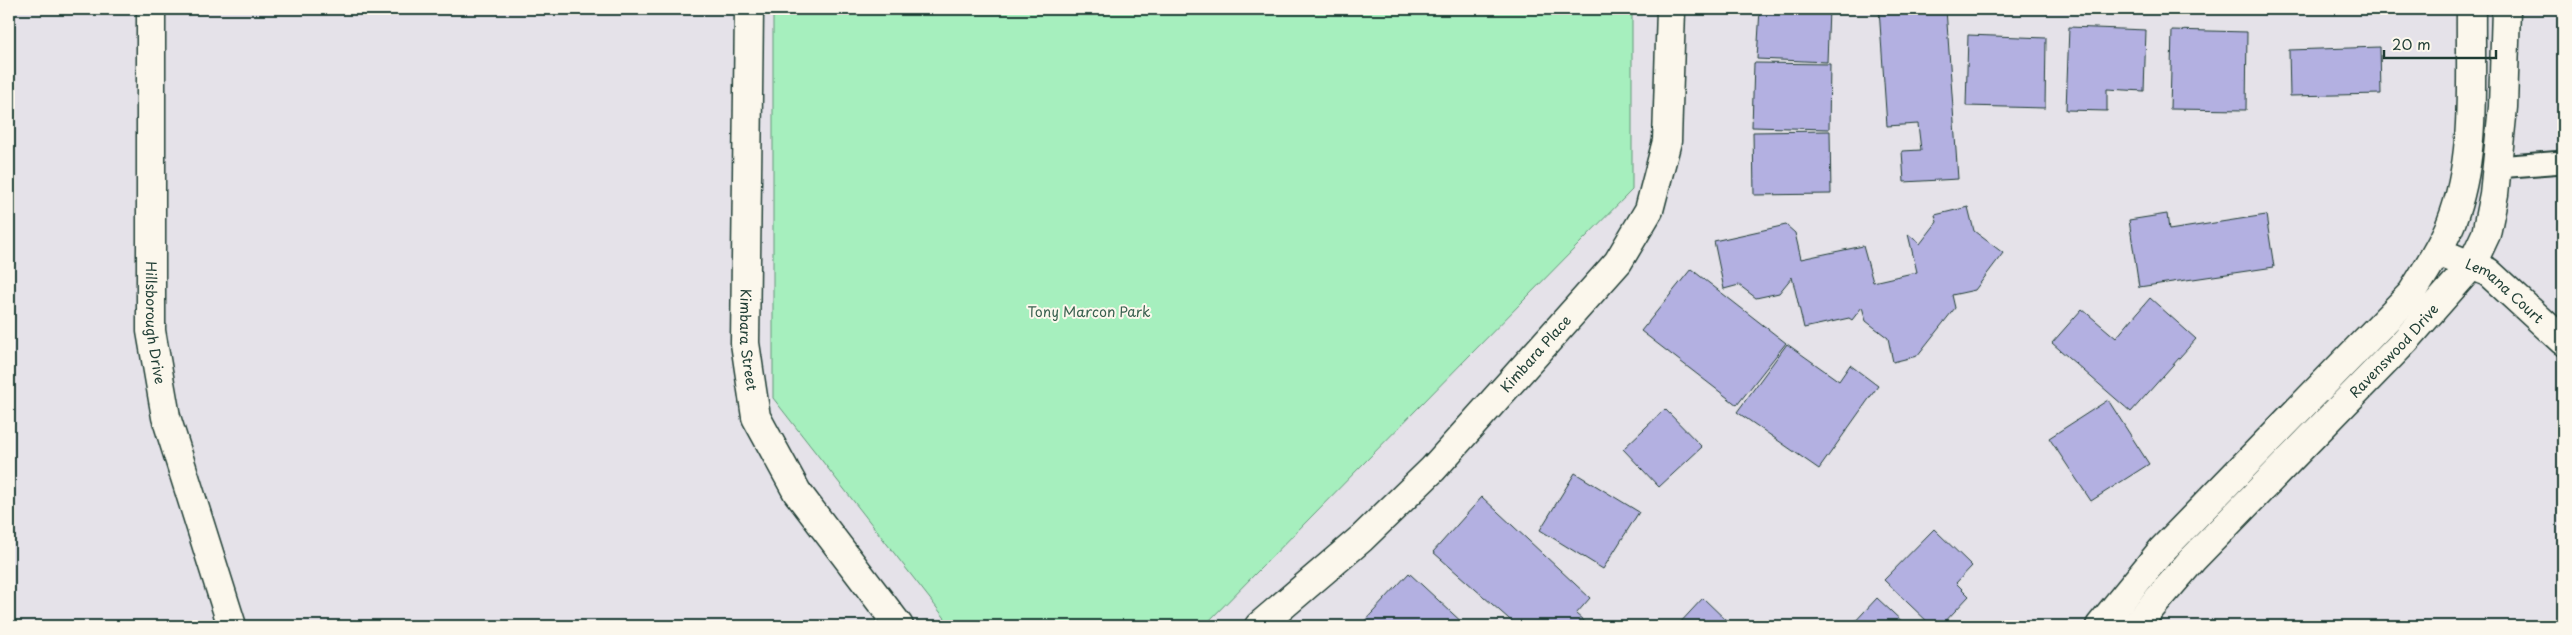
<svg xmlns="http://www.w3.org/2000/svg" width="2572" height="635" viewBox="0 0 2572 635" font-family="'Playpen Sans',sans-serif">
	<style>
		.green { fill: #a6efbe; stroke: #629679 }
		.building { fill: #b3b0e1; stroke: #1f3d34 }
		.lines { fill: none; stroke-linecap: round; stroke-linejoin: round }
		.service-casing { stroke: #1f3d34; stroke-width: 25 }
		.minor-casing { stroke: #1f3d34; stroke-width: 31 }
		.tertiary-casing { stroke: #1f3d34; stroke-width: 31 }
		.service { stroke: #fbf7ec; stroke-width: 21 }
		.minor { stroke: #fbf7ec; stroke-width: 28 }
		.tertiary { stroke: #fbf7ec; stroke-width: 28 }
		.labels { text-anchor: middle; stroke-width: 4; stroke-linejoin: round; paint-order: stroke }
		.street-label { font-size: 14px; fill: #1f3d34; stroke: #fbf7ec }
		.park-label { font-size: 14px; fill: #3a6150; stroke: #fbf7ec }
	</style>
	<rect width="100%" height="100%" fill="#e5e2e9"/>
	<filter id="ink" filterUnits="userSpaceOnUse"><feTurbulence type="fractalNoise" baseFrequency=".02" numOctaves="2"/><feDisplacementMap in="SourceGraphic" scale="10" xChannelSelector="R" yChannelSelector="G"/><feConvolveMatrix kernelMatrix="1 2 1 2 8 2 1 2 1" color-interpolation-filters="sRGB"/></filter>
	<g filter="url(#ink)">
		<polygon class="green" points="773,9 1632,9 1632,190 1204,626 951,626 773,398"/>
		<g class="building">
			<polygon points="1760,9 1829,9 1827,62 1757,59"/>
			<polygon points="1879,9 1946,9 1958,179 1904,182 1902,151 1921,150 1918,124 1887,126"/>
			<polygon points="2069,27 2146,30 2144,91 2107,89 2107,111 2066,110"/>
			<polygon points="2172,30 2247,32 2246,110 2170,109"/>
			<polygon points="1968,35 2046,38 2045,108 1966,106"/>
			<polygon points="2380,47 2381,94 2290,96 2289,50"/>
			<polygon points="1754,63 1830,64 1829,129 1752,127"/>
			<polygon points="1830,131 1831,194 1754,195 1753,132"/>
			<polygon points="1968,207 1974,231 2003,253 1975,290 1952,295 1955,308 1917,356 1893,362 1888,338 1866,321 1862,307 1852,320 1849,318 1804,328 1792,277 1779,293 1756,298 1739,285 1724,289 1714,241 1786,225 1795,233 1801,259 1863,246 1873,282 1917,272 1908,234 1920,244 1937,222 1935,215"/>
			<polygon points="2167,214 2169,230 2266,215 2274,267 2139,287 2129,220"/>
			<polygon points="1691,269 1786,343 1737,405 1641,331"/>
			<polygon points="2150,298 2196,339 2131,412 2052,343 2082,309 2116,338"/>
			<polygon points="1787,344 1839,381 1850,365 1878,386 1819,469 1737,412"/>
			<polygon points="2108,400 2149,464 2091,501 2049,438"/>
			<polygon points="1665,409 1702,447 1659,487 1623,449"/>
			<polygon points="1575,473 1639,512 1603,569 1540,530"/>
			<polygon points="1482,497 1590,598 1576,614 1590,626 1517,626 1433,552"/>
			<polygon points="1934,529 1972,566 1956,583 1969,596 1941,626 1932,626 1884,580"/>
			<polygon points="1409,573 1466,626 1360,626"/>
			<polygon points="1703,598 1729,623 1726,626 1677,626"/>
			<polygon points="1877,598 1907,626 1851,626"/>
		</g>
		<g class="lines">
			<defs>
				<polyline id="service" points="2497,167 2563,162"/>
				<g id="minor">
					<path id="s1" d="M151 9V331L166 417 232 626"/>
					<path id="s2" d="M749 9 745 343 756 417 797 492 899 626"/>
					<path id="s3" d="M2438 252 2488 272 2563 341"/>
					<path id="s4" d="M1259 626 1362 538 1433 469 1618 262 1649 210 1667 141 1671 9"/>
				</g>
				<g id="tertiary">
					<path d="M2100 626 2162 550 2412 293C2426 270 2441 248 2451 223 2477 157 2470 79 2471 9"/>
					<path id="s5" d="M2135 626 2192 560 2405 341 2471 266 2486 234 2494 194 2503 107 2506 9"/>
				</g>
			</defs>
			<use href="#service" class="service-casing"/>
			<use href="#minor" class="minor-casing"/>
			<use href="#tertiary" class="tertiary-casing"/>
			<use href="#service" class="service"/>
			<use href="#minor" class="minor"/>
			<use href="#tertiary" class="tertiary"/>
		</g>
	</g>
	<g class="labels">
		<g class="street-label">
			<text dy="5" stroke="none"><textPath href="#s3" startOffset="78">Lemana Court</textPath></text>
			<text dy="5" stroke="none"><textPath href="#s1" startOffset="314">Hillsborough Drive</textPath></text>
			<text dy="5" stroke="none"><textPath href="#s2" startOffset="331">Kimbara Street</textPath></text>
			<text dy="5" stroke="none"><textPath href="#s5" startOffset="378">Ravenswood Drive</textPath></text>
			<text dy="5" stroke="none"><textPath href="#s4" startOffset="389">Kimbara Place</textPath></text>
		</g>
		<g class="park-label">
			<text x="1089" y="317">Tony Marcon Park</text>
		</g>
	</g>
	<rect width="2572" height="635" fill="none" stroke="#fbf7ec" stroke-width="30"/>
	<rect x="15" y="15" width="2542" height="605" fill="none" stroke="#1f3d34" stroke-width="2" filter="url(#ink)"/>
	<path d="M2384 50v8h112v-8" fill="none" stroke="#1f3d34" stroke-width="2.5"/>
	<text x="2392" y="50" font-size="15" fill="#1f3d34" stroke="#fbf7ec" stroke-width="4" paint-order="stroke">20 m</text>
</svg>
